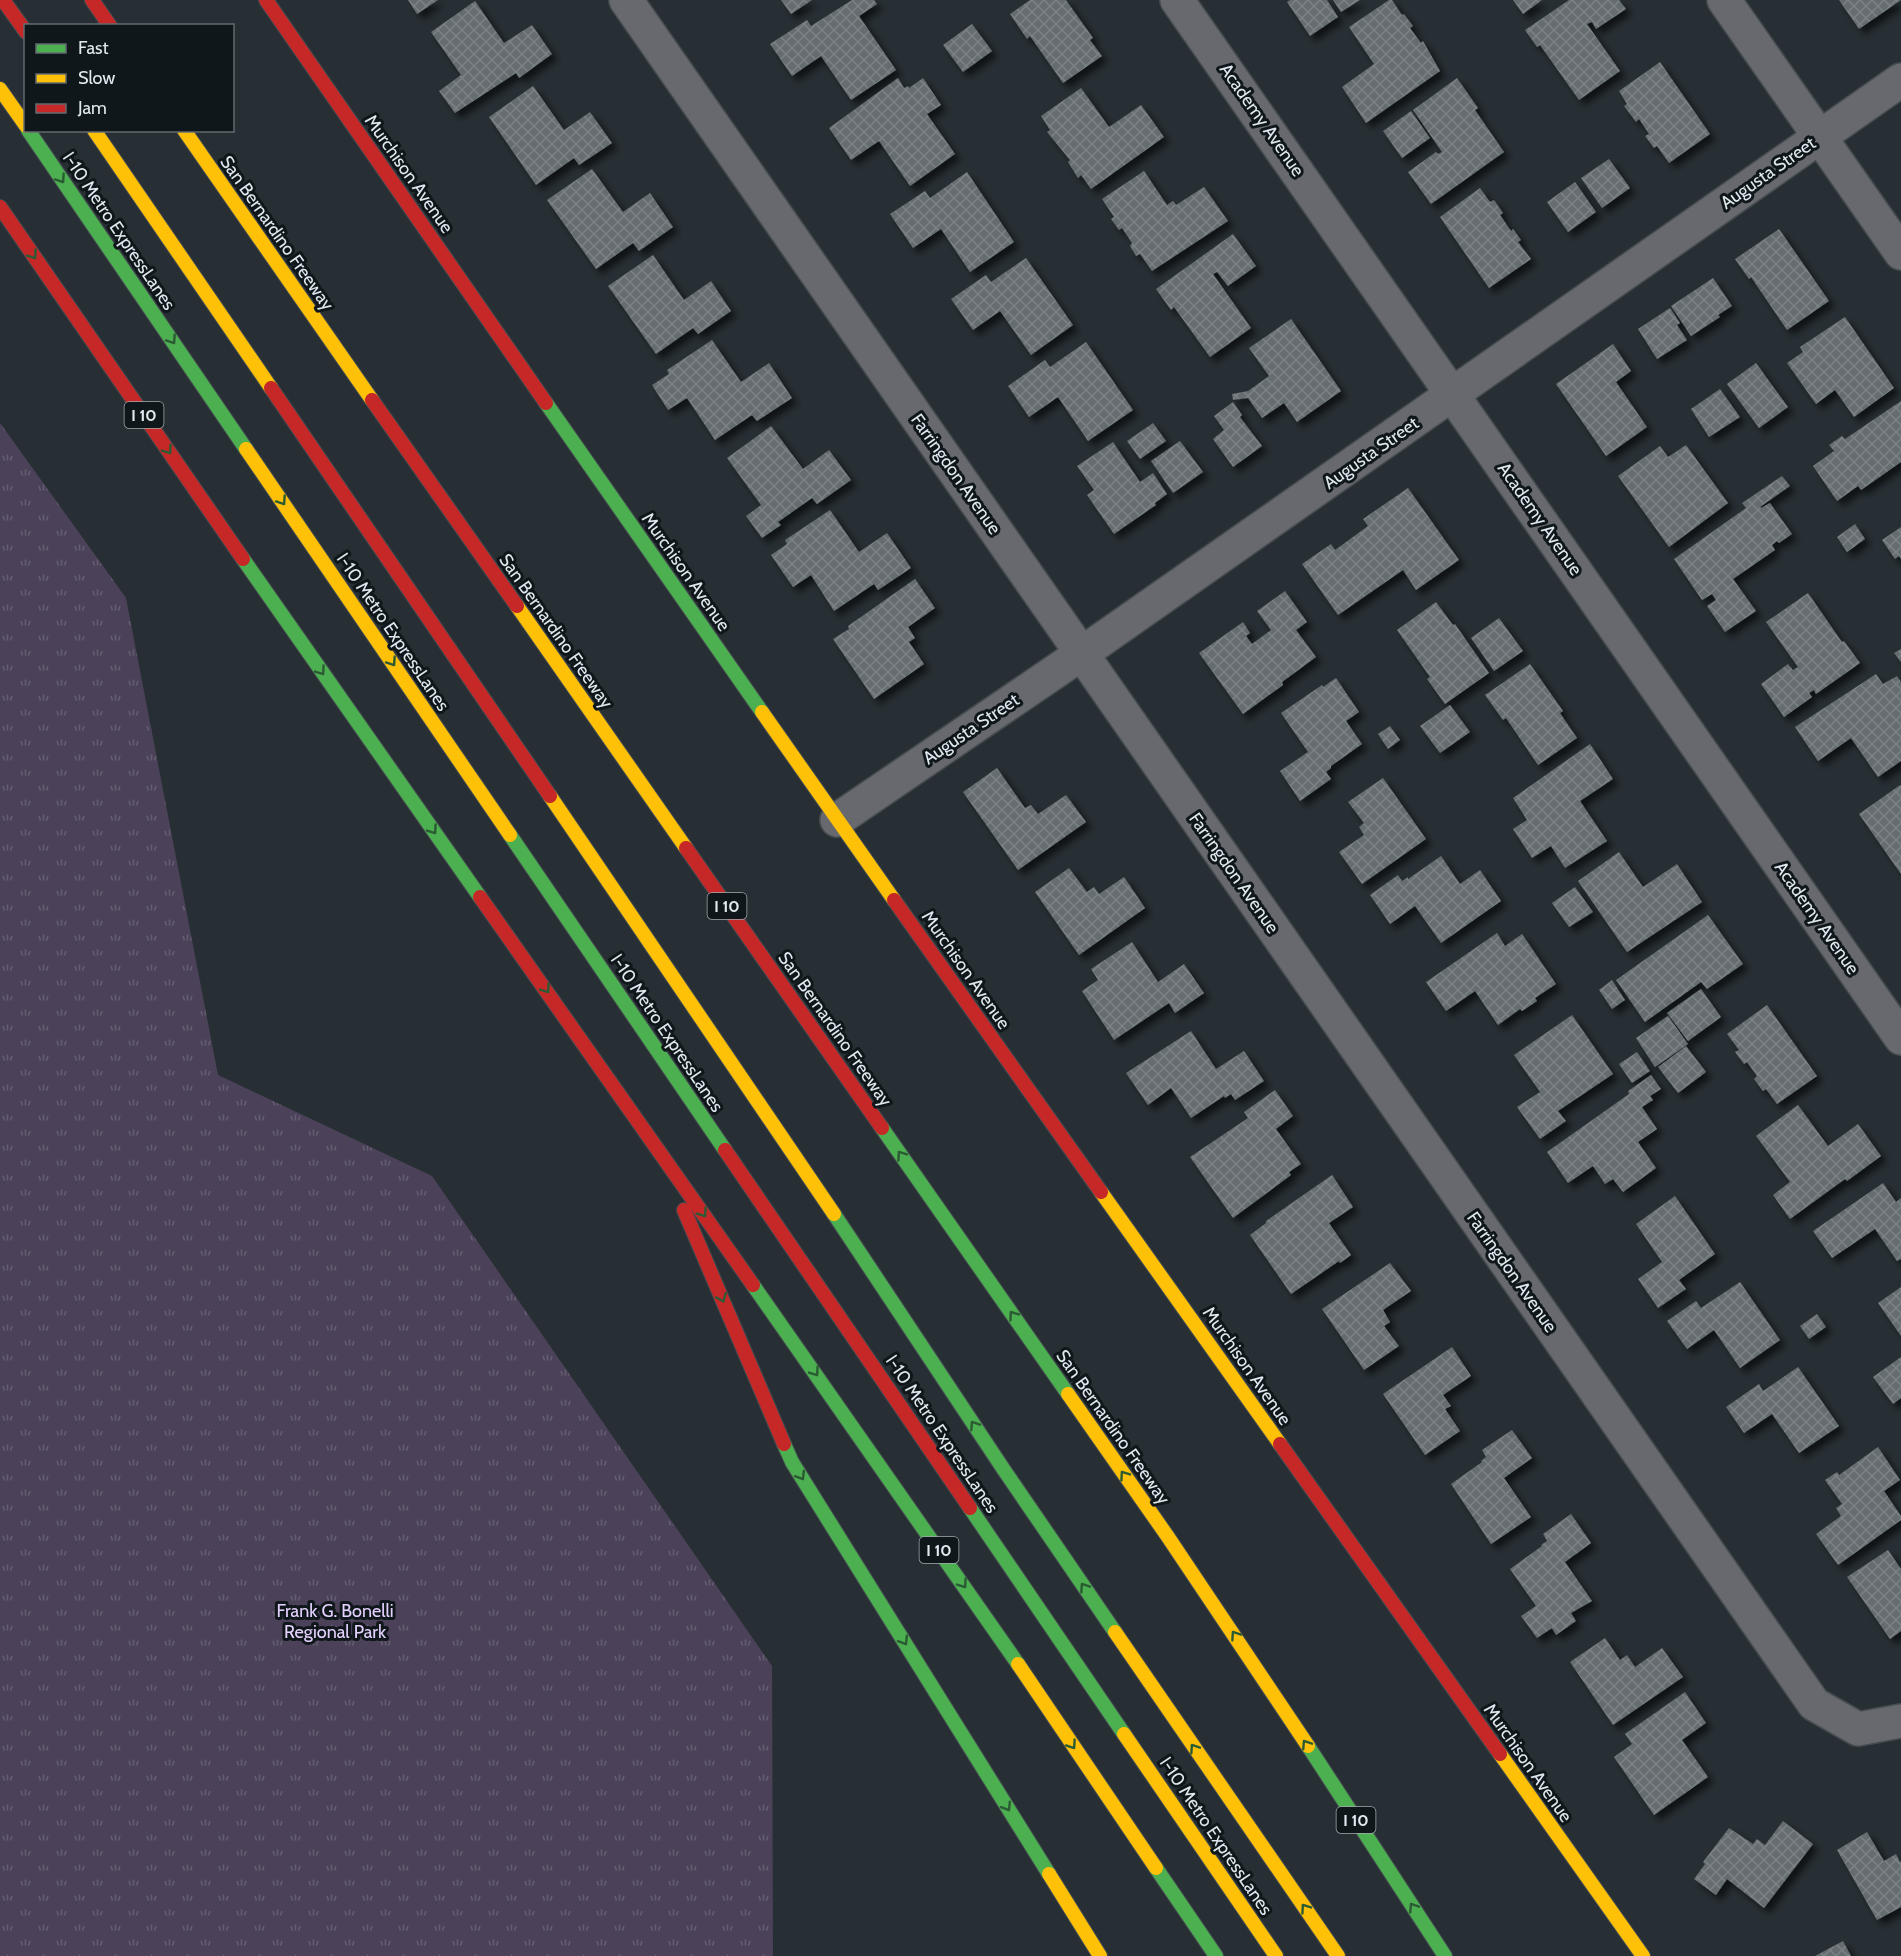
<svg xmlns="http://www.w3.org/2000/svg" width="1901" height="1956" viewBox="0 0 1901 1956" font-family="Cabin,sans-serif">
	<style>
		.park { fill: url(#park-tufts) }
		.building { fill: url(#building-cross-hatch); filter: url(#shadow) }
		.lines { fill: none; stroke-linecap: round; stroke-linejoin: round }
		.street-casing { stroke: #454c51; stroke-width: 36 }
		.fast-casing { stroke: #454c51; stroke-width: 16 }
		.slow-casing { stroke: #454c51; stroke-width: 16 }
		.jam-casing { stroke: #454c51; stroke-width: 16 }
		.street { stroke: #67696e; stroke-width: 33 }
		.fast { stroke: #4caf50; stroke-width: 14 }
		.slow { stroke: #ffc107; stroke-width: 14 }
		.jam { stroke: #c62828; stroke-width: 14 }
		.oneway { stroke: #2b5b33 }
		.labels { text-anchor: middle; stroke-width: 6; stroke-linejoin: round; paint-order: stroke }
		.shield { fill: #10171b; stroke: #a2aab0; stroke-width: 1.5 }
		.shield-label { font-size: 16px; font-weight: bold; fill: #e0e9f0 }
		.street-label { font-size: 18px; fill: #e0e9f0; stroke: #10171b }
		.park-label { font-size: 18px; fill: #e4d1fe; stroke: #10171b }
	</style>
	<defs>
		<pattern id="park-tufts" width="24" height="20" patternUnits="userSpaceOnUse" patternTransform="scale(1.5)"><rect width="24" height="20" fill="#4b4259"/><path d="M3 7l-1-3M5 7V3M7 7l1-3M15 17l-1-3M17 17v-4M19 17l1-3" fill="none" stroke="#655d71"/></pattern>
		<pattern id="building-cross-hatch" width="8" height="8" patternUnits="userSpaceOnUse" patternTransform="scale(1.5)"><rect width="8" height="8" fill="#656d70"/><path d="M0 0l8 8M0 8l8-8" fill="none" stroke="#7b8285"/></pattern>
		<filter id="shadow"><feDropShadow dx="5.5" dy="5.5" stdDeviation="3" flood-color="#0009"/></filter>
	</defs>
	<rect width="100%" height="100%" fill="#272f34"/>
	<polygon class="park" points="0,423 126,598 218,1075 432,1176 772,1666 773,1956 0,1956"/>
	<g class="building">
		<polygon points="408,0 438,0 417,14"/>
		<polygon points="781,0 812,0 791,14"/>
		<polygon points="852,0 874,0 877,4 859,16 896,70 851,100 821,56 792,76 770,44 807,20 811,26"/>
		<polygon points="1030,0 1066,0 1093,38 1090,40 1102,56 1063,83 1030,36 1027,39 1010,14"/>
		<polygon points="1290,0 1327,0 1338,17 1310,36 1287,2"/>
		<polygon points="1333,0 1360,0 1341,12"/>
		<polygon points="1389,0 1392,0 1402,15 1404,14 1413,26 1410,28 1421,43 1423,41 1440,71 1366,123 1342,87 1374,64 1349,27"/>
		<polygon points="1513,0 1542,0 1523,14"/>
		<polygon points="1569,0 1619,0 1626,9 1596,29 1592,22 1587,24 1620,71 1579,100 1540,45 1537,47 1525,30"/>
		<polygon points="1839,0 1901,0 1859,29"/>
		<polygon points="475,1 504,43 532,25 552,54 519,78 516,73 455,113 439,91 461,75 431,32"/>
		<polygon points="972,24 992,51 963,72 943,45"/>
		<polygon points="1660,62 1710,134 1669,163 1657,146 1654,148 1645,136 1649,134 1639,119 1636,122 1624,106 1627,104 1619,91"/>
		<polygon points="898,78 904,88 908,86 909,88 923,78 941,105 927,114 955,154 910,186 879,141 851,160 829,128"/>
		<polygon points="1457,78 1478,108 1475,110 1504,152 1431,204 1408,172 1436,152 1438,154 1442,152 1413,110"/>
		<polygon points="533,86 564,130 590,112 612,143 579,165 574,158 536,185 489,117"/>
		<polygon points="1081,88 1109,127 1141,105 1164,137 1091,189 1081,175 1078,178 1068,162 1070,160 1047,132 1050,130 1041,116"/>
		<polygon points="1411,111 1430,138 1402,158 1383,131"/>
		<polygon points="1609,159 1630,188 1602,208 1581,178"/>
		<polygon points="592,169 623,212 650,193 673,227 639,251 633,243 596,269 547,200"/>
		<polygon points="1144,171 1167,205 1173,201 1176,205 1204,187 1228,221 1152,271 1140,254 1136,256 1130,246 1132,243 1122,228 1119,230 1111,219 1114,217 1102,199"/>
		<polygon points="967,172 1014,242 970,272 941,229 913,248 890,214 925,191 930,198"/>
		<polygon points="1575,182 1596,212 1568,232 1547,202"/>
		<polygon points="1480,188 1490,202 1494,200 1503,213 1500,215 1511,231 1513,229 1521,240 1518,242 1531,259 1489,288 1440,217"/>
		<polygon points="1779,229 1829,301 1787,330 1751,277 1749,279 1735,259"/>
		<polygon points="1233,234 1256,266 1228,286 1217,272 1213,274 1251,328 1210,357 1174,307 1171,310 1156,289"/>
		<polygon points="653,255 684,300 711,281 731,311 698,334 693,328 656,354 608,286"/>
		<polygon points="1026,258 1073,325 1031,355 1000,311 973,330 951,299 986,275 991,282"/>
		<polygon points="1713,278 1732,306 1718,315 1720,317 1691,336 1671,306"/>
		<polygon points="1670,308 1680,323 1677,325 1687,340 1657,359 1638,329"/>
		<polygon points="1845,317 1894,388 1854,417 1835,390 1816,404 1787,363 1803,352 1800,347"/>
		<polygon points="1291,319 1341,391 1297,422 1284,403 1262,418 1248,398 1233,400 1232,394 1248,391 1269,376 1249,348"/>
		<polygon points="712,340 741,382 769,363 792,398 757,421 752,415 715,440 687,398 668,410 652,385 669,374 667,370"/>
		<polygon points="1086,342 1133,410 1088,441 1058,397 1029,417 1008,386 1045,360 1050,367"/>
		<polygon points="1613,344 1631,371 1616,382 1647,427 1606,456 1556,384"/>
		<polygon points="1756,363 1788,407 1759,428 1727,384"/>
		<polygon points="1720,389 1740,417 1709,437 1691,409"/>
		<polygon points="1901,401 1901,462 1861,490 1858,486 1837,501 1813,466 1834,451 1829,445 1842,436 1845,439"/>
		<polygon points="1233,402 1242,415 1240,417 1262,446 1233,467 1213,439 1224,430 1214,416"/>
		<polygon points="1153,423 1166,441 1140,459 1127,441"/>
		<polygon points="771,426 803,469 829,450 851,480 817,504 812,498 778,522 781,525 762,538 746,516 761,505 727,458"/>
		<polygon points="1180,441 1203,472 1173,493 1151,461"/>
		<polygon points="1113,442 1140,482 1153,473 1167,494 1155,503 1156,505 1114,534 1087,495 1094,490 1077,466"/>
		<polygon points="1686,445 1728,503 1669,547 1618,476 1660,446 1668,457"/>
		<polygon points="1782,476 1790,486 1760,507 1761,508 1770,503 1792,534 1779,543 1777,541 1772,545 1775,550 1733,579 1756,611 1725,632 1707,606 1716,600 1712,594 1702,600 1674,559 1746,508 1742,503"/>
		<polygon points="1408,488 1459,560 1416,590 1403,570 1338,615 1302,564 1331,544 1335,550 1368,526 1363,519"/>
		<polygon points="830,510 859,552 887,533 911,568 878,590 874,584 834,611 811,575 793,587 771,555 787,544 785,540"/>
		<polygon points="1855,524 1865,539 1847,552 1837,537"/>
		<polygon points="1901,527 1901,559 1899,556 1895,559 1882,540"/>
		<polygon points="915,579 935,608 908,627 915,638 909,642 924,664 874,699 833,639 849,629 848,626"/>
		<polygon points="1285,591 1307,622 1296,630 1316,657 1282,682 1283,685 1243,714 1199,653 1243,622 1250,633 1246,636 1252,644 1271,630 1257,611"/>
		<polygon points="1808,593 1842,642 1844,641 1860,663 1816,694 1814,690 1809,693 1812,697 1784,717 1761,684 1788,664 1793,670 1798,667 1766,622"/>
		<polygon points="1436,602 1453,625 1455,624 1489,673 1445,704 1427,679 1430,677 1397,630"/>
		<polygon points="1499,618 1523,651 1494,671 1471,638"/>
		<polygon points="1901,649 1901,662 1894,653"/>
		<polygon points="1530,664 1563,711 1560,713 1577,738 1538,765 1506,718 1503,720 1485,695"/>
		<polygon points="1876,674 1883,684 1897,676 1901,682 1901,761 1878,777 1851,738 1818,761 1795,727"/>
		<polygon points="1336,678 1359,712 1346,721 1362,744 1331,766 1331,768 1326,772 1331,779 1300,801 1280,771 1308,752 1281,713 1322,685 1323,687"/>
		<polygon points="1450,705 1470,732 1440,753 1420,726"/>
		<polygon points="1390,726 1400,740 1388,749 1378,734"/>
		<polygon points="1590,744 1613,779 1580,801 1607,841 1565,868 1551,846 1532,858 1513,829 1527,820 1513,798"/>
		<polygon points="997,768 1025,808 1031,805 1038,814 1066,795 1086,822 1018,870 963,792"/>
		<polygon points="1383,778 1426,839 1362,884 1339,852 1364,835 1359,827 1364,823 1348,802"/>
		<polygon points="1900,785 1901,786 1901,874 1859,814"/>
		<polygon points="1619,852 1643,887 1677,864 1702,902 1627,952 1578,881"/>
		<polygon points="1441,856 1460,884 1480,870 1501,901 1441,943 1415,906 1390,924 1370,895 1398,875 1402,881 1408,877 1408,879"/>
		<polygon points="1069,868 1087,892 1094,887 1099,894 1124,877 1145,908 1079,955 1035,892"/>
		<polygon points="1575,887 1593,912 1569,927 1552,903"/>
		<polygon points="1708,915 1743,964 1707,989 1701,982 1645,1022 1616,980"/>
		<polygon points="1497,933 1505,946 1522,934 1556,984 1535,998 1537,1001 1522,1011 1520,1009 1498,1025 1475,991 1446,1011 1426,982"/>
		<polygon points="1132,942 1158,982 1184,964 1204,993 1175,1013 1169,1003 1114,1040 1082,991 1098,980 1091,969"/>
		<polygon points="1612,980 1625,1000 1612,1009 1599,990"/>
		<polygon points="1701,989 1721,1017 1688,1041 1667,1013"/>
		<polygon points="1767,1005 1817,1076 1777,1104 1766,1089 1763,1091 1754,1079 1757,1076 1747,1062 1744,1064 1735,1052 1739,1050 1727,1034"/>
		<polygon points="1572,1015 1613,1074 1558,1111 1566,1121 1540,1139 1517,1107 1540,1092 1514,1055"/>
		<polygon points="1668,1016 1688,1044 1655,1067 1636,1038"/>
		<polygon points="1191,1031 1216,1069 1244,1051 1264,1081 1235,1100 1231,1094 1225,1098 1224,1096 1191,1118 1171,1088 1148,1105 1126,1073"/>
		<polygon points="1686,1046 1706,1072 1678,1093 1658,1067"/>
		<polygon points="1637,1052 1650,1071 1632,1083 1619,1064"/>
		<polygon points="1651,1075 1661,1089 1650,1096 1653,1100 1642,1107 1657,1129 1638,1142 1656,1168 1623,1192 1613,1179 1605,1184 1593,1166 1568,1183 1547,1152 1629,1094 1628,1091"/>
		<polygon points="1275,1090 1293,1116 1276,1129 1301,1164 1289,1172 1291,1175 1233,1218 1190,1157 1248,1118 1244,1112"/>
		<polygon points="1798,1105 1828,1146 1858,1124 1881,1156 1847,1181 1845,1179 1790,1219 1773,1195 1790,1182 1756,1136"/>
		<polygon points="1332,1175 1353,1207 1329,1223 1351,1255 1340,1263 1339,1261 1291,1294 1250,1235 1266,1223 1266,1221"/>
		<polygon points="1883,1183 1896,1202 1901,1198 1901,1259 1897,1261 1875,1229 1832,1258 1813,1231"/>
		<polygon points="1675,1196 1715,1254 1679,1280 1686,1289 1658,1308 1638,1279 1662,1262 1636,1224"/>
		<polygon points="1390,1263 1411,1291 1383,1310 1390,1322 1384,1326 1399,1346 1364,1370 1322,1309"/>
		<polygon points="1740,1282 1780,1340 1740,1368 1714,1330 1687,1349 1667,1321 1696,1301 1701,1308"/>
		<polygon points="1901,1287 1901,1336 1878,1303"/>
		<polygon points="1817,1314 1826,1327 1809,1339 1800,1326"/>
		<polygon points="1452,1347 1471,1376 1443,1395 1451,1406 1445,1409 1460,1431 1425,1455 1383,1394"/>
		<polygon points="1901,1357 1901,1398 1893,1404 1873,1377"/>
		<polygon points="1798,1367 1839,1426 1799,1453 1772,1414 1744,1433 1726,1407 1759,1384 1763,1391"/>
		<polygon points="1512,1430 1532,1458 1504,1478 1531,1517 1491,1544 1451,1484 1482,1462 1481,1461 1486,1457 1482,1450"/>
		<polygon points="1878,1447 1900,1480 1884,1491 1901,1516 1901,1520 1838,1565 1816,1534 1841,1516 1836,1508 1842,1504 1825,1480 1837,1472 1839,1475"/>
		<polygon points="1571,1514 1591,1543 1565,1562 1592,1601 1571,1613 1576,1621 1556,1635 1552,1628 1537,1638 1521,1616 1536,1606 1510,1569 1542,1546 1541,1545 1547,1541 1543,1534"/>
		<polygon points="1888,1550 1901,1569 1901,1631 1890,1639 1847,1577"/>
		<polygon points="1605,1638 1620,1660 1627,1655 1635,1667 1662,1648 1683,1677 1613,1725 1570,1662"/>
		<polygon points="1685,1692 1706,1723 1682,1740 1708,1777 1654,1815 1614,1757 1632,1744 1625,1734"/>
		<polygon points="1783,1821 1813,1844 1764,1908 1727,1879 1716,1895 1694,1879 1705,1864 1703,1862 1729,1828 1753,1844 1757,1839 1765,1845"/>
		<polygon points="1867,1832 1884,1861 1896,1854 1900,1862 1901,1861 1901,1907 1877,1920 1837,1850"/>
		<polygon points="1843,1941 1851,1956 1815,1956"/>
	</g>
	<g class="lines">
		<defs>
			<g id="street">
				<polyline points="626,0 1814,1704 1858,1729 1901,1721"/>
				<polyline points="1177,0 1901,1038"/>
				<polyline points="1724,0 1901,253"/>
				<polyline points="837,820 1081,654 1901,80"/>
			</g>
			<g id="fast">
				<polyline points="28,130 246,449"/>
				<polyline points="546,403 762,712"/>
				<polyline points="243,559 480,897"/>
				<polyline points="510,835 725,1150"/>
				<polyline points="882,1128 1068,1394"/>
				<polyline points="834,1214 1004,1470 1115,1632"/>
				<polyline points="753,1285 1018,1664"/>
				<polyline points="784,1444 792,1462 1049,1874"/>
				<polyline points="970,1508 1124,1734"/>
				<polyline points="1308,1746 1445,1956"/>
				<polyline points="1156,1868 1216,1956"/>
			</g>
			<g id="slow">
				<polyline points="0,89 26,126"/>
				<polyline points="94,130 271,388"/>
				<polyline points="184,130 372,400"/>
				<polyline points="246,449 510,835"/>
				<polyline points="517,606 686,848"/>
				<polyline points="762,712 894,900"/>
				<polyline points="550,796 834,1214"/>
				<polyline points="1101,1192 1280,1444"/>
				<polyline points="1068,1394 1168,1537 1308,1746"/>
				<polyline points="1115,1632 1338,1956"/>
				<polyline points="1018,1664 1156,1868"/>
				<polyline points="1124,1734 1276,1956"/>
				<polyline points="1500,1754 1643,1956"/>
				<polyline points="1049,1874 1100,1956"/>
			</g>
			<g id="jam">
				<polyline points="3,0 26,32"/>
				<polyline points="92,0 110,26"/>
				<polyline points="266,0 546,403"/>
				<polyline points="0,207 243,559"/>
				<polyline points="271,388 550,796"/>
				<polyline points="372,400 517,606"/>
				<polyline points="686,848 882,1128"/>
				<polyline points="480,897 753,1285"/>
				<polyline points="894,900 1101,1192"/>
				<polyline points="725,1150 970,1508"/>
				<polyline points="684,1210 784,1444"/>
				<polyline points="1280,1444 1500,1754"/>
			</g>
		</defs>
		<use href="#street" class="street-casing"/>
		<use href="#fast" class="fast-casing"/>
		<use href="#slow" class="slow-casing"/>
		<use href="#jam" class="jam-casing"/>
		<use href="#street" class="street"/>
		<use href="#fast" class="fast"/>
		<use href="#slow" class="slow"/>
		<use href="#jam" class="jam"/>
	</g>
	<defs><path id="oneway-chevron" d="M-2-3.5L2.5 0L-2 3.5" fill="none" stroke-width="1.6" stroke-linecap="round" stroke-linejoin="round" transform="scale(1.5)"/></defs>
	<g class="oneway">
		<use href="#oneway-chevron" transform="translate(61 179) rotate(56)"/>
		<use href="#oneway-chevron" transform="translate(33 255) rotate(55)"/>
		<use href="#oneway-chevron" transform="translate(172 340) rotate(56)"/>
		<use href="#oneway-chevron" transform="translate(168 450) rotate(55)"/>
		<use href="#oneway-chevron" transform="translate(282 501) rotate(56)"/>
		<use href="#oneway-chevron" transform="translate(392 662) rotate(56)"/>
		<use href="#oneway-chevron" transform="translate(321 671) rotate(55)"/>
		<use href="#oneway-chevron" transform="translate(433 830) rotate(55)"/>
		<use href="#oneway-chevron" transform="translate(546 989) rotate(55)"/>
		<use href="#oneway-chevron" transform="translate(901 1155) rotate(-125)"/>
		<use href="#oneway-chevron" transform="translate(703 1213) rotate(55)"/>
		<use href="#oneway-chevron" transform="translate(722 1298) rotate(67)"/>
		<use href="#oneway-chevron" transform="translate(1013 1315) rotate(-125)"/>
		<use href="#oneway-chevron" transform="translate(815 1372) rotate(55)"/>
		<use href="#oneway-chevron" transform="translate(974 1425) rotate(-123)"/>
		<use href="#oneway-chevron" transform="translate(1124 1475) rotate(-125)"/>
		<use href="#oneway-chevron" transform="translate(801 1476) rotate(58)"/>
		<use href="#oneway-chevron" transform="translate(963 1584) rotate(55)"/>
		<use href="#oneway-chevron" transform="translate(1084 1587) rotate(-124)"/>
		<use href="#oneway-chevron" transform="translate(1235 1635) rotate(-124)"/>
		<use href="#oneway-chevron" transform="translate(904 1641) rotate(58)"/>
		<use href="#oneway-chevron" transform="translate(1306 1744) rotate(-123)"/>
		<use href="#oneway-chevron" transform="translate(1072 1745) rotate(56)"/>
		<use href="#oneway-chevron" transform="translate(1194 1748) rotate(-124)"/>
		<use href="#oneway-chevron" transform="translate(1007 1807) rotate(58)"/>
		<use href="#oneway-chevron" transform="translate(1413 1907) rotate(-123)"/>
		<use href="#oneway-chevron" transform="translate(1305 1908) rotate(-125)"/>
	</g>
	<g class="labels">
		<g class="shield">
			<rect x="124.5" y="402" width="39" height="26" rx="4.5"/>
			<rect x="707.5" y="893" width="39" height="26" rx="4.5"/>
			<rect x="919.5" y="1537" width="39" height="26" rx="4.5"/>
			<rect x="1336.5" y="1807" width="39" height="26" rx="4.5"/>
		</g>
		<g class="shield-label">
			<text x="144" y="421">I 10</text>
			<text x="727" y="912">I 10</text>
			<text x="939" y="1556">I 10</text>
			<text x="1356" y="1826">I 10</text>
		</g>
		<g class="street-label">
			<text transform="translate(1262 120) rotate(55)" y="6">Academy Avenue</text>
			<text transform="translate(1768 173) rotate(-35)" y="6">Augusta Street</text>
			<text transform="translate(409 174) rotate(55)" y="6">Murchison Avenue</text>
			<text transform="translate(119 231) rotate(56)" y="6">I-10 Metro ExpressLanes</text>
			<text transform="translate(277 233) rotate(55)" y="6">San Bernardino Freeway</text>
			<text transform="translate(1371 453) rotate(-35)" y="6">Augusta Street</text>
			<text transform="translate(956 474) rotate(55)" y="6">Farringdon Avenue</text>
			<text transform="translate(1540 519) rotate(55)" y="6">Academy Avenue</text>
			<text transform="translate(686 572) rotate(55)" y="6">Murchison Avenue</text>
			<text transform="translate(556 631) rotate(55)" y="6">San Bernardino Freeway</text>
			<text transform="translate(393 632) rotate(56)" y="6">I-10 Metro ExpressLanes</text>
			<text transform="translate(971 729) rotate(-34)" y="6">Augusta Street</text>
			<text transform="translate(1234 873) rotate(55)" y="6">Farringdon Avenue</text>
			<text transform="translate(1817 918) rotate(55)" y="6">Academy Avenue</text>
			<text transform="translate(966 970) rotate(55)" y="6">Murchison Avenue</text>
			<text transform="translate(835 1029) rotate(55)" y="6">San Bernardino Freeway</text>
			<text transform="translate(667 1033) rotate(56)" y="6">I-10 Metro ExpressLanes</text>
			<text transform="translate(1512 1272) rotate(55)" y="6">Farringdon Avenue</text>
			<text transform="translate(1247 1366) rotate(55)" y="6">Murchison Avenue</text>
			<text transform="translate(1113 1427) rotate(55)" y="6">San Bernardino Freeway</text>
			<text transform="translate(942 1434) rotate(56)" y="6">I-10 Metro ExpressLanes</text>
			<text transform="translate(1528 1763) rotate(55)" y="6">Murchison Avenue</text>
			<text transform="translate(1216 1836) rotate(56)" y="6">I-10 Metro ExpressLanes</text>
		</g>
		<g class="park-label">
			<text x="335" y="1617">Frank G. Bonelli<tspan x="335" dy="21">Regional Park</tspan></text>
		</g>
	</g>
	<rect x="24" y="24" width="210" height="108" fill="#10171b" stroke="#636b70" stroke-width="1.5"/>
	<rect x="36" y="44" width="30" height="9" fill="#4caf50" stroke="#636b70" stroke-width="1.5"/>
	<text x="78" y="54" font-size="18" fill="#e0e9f0">Fast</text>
	<rect x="36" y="74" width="30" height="9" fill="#ffc107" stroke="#636b70" stroke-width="1.5"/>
	<text x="78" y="84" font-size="18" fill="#e0e9f0">Slow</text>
	<rect x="36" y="104" width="30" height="9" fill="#c62828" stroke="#636b70" stroke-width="1.5"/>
	<text x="78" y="114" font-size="18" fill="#e0e9f0">Jam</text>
</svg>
